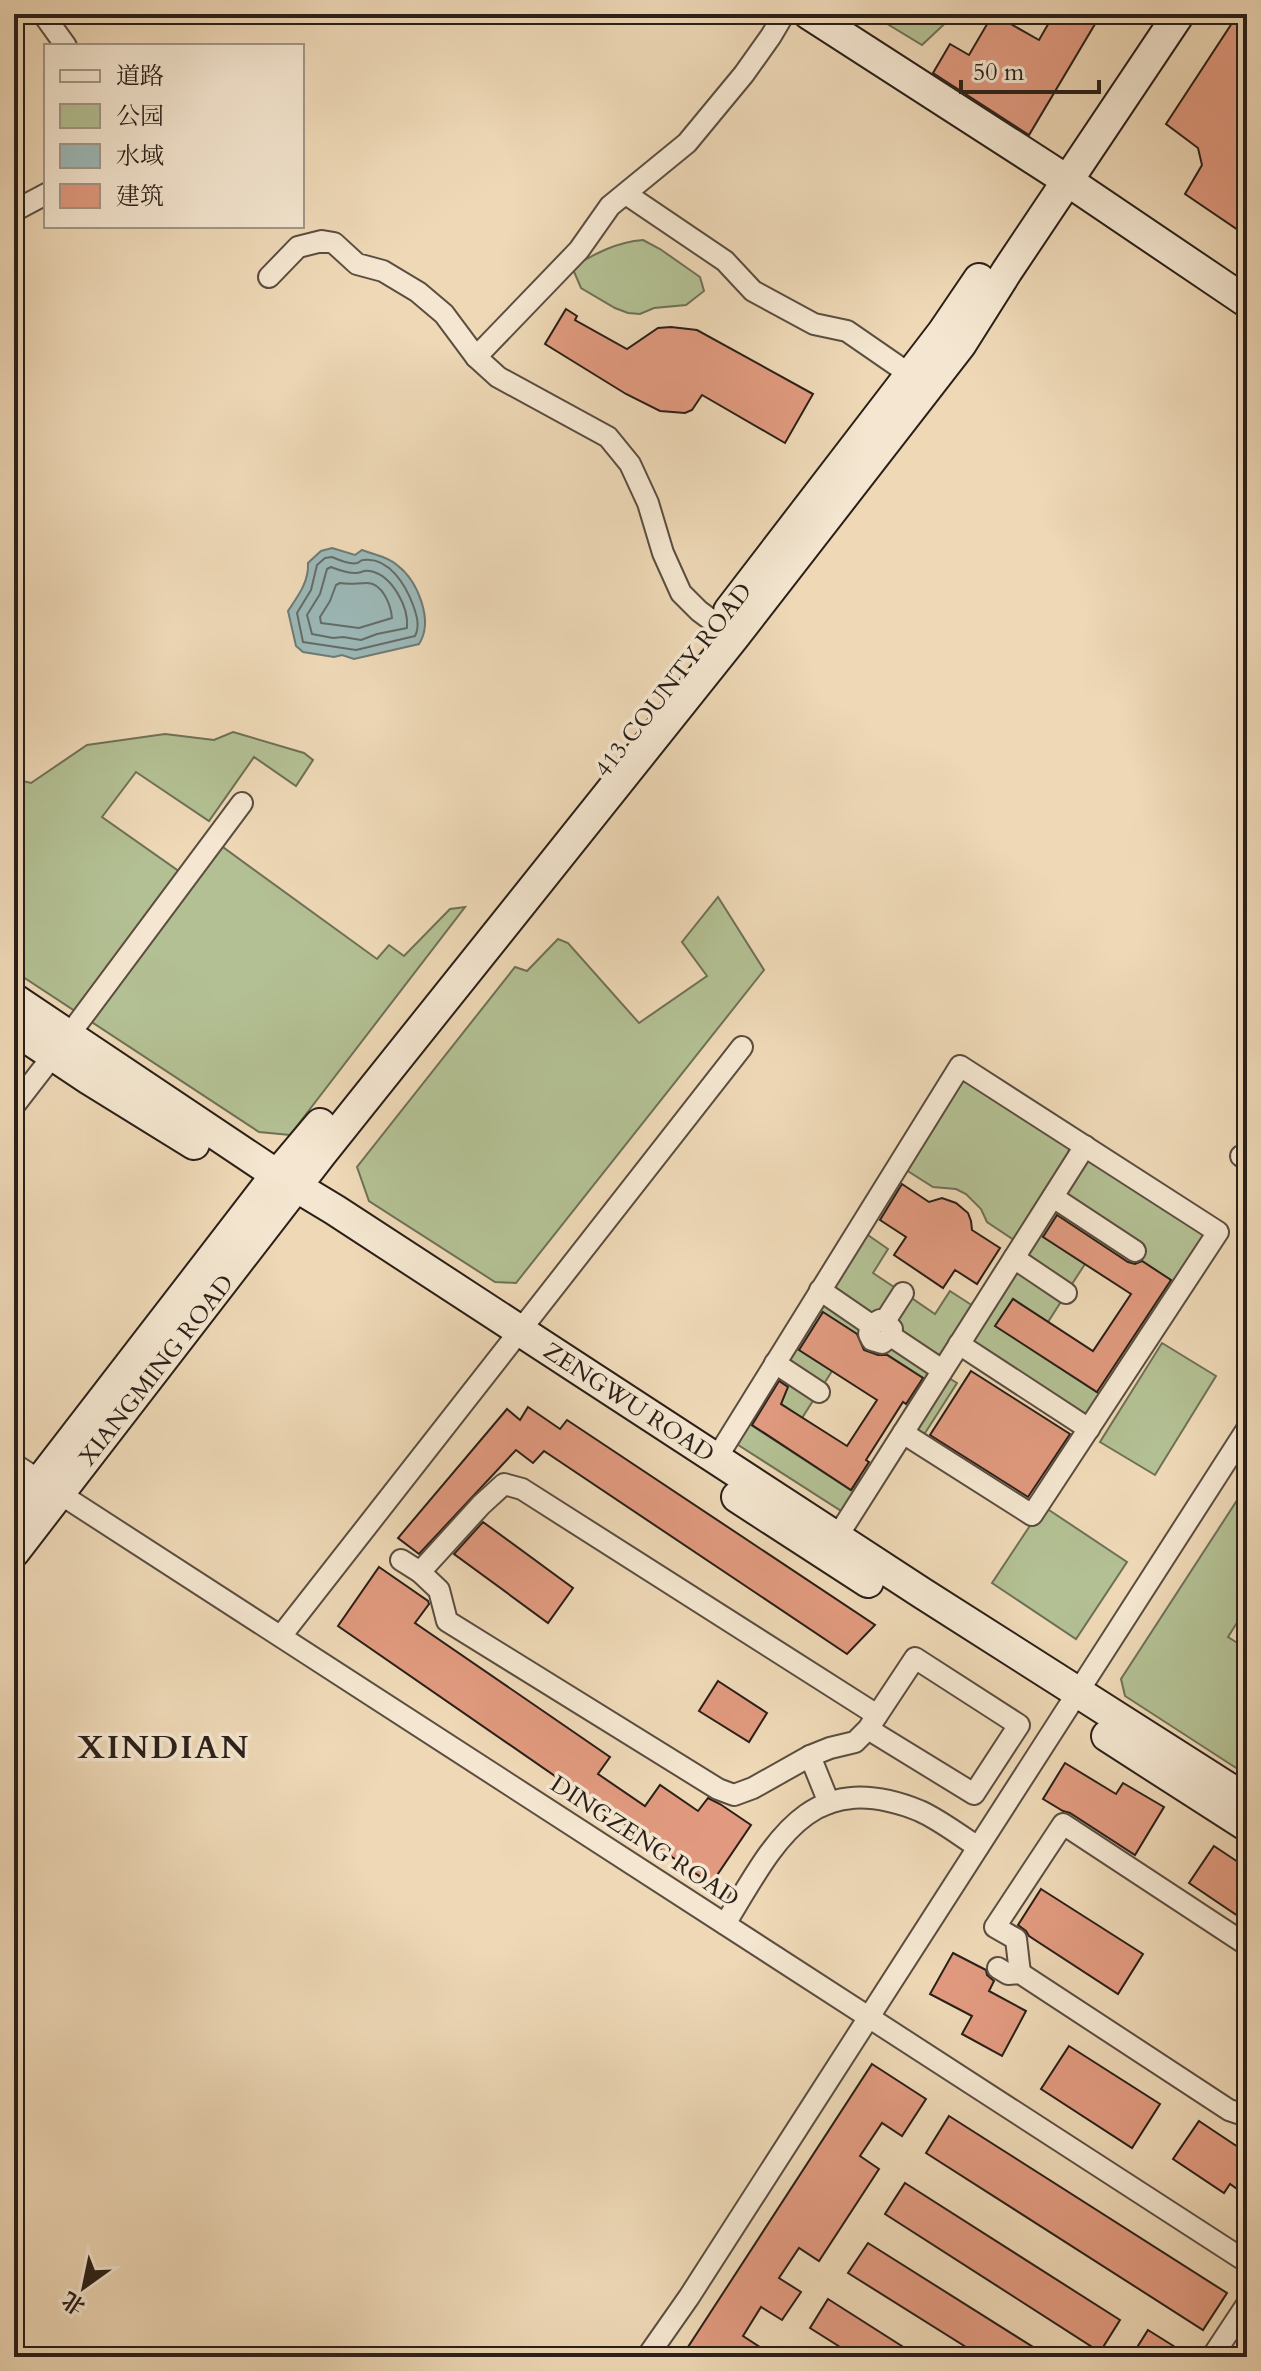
<svg xmlns="http://www.w3.org/2000/svg" width="1261" height="2371" viewBox="0 0 1261 2371" font-family="Cardo,'Noto Serif SC',serif">
	<style>
		.green { fill: #b3c093; stroke: #6e7056; stroke-width: 2 }
		.water { fill: #9cb8b7; stroke: #6e7b77; stroke-width: 2 }
		.lines { fill: none; stroke-linecap: round; stroke-linejoin: round }
		.shore { stroke: #636c68; stroke-width: 2 }
		.building { fill: #e19a7f; stroke: #2a1f18; stroke-width: 2 }
		.street-casing { stroke: #5b4d40; stroke-width: 24 }
		.secondary-casing { stroke: #2a1f18; stroke-width: 34 }
		.street { stroke: #f4e6d0; stroke-width: 20 }
		.secondary { stroke: #f4e6d0; stroke-width: 30 }
		.labels { text-anchor: middle; stroke-width: 7; stroke-linejoin: round; paint-order: stroke }
		.street-label { font-size: 24px; fill: #2a1f18; stroke: #f4e6d0 }
		.district-label { font-size: 32px; font-weight: bold; letter-spacing: 2px; fill: #2a1f18; stroke: #f4e6d0 }
	</style>
	<rect width="100%" height="100%" fill="#eed8b6"/>
	<filter id="stains"><feTurbulence type="fractalNoise" baseFrequency=".0025" numOctaves="4"/><feColorMatrix values="0 0 0 0 .2 0 0 0 0 .09 0 0 0 0 .02 0 0 0 .5 -.17"/></filter>
	<radialGradient id="worn" r=".72"><stop offset=".6" stop-color="#630" stop-opacity="0"/><stop offset="1" stop-color="#630" stop-opacity=".3"/></radialGradient>
	<g class="green">
		<polygon points="871,14 955,14 922,45"/>
		<path d="M643 240 660 249 700 277 704 291 686 305 654 308 640 314 628 313 615 308 581 288 572 267C595 254 616 242 643 240Z"/>
		<polygon points="233,732 304,753 313,760 296,786 254,757 209,821 136,772 102,817 193,881 220,845 377,959 389,945 404,956 450,909 465,907 290,1135 259,1132 14,971 14,779 31,783 87,745 165,734 214,740"/>
		<polygon points="718,897 764,970 516,1283 495,1282 369,1201 357,1167 515,967 527,971 558,939 568,943 639,1023 707,976 682,942"/>
		<polygon points="961,1082 972,1082 1064,1139 1069,1148 1068,1157 1017,1242 987,1222 981,1209 966,1194 956,1189 933,1187 903,1168"/>
		<polygon points="1089,1161 1203,1233 1204,1246 1090,1418 979,1347 971,1338 1013,1268 1062,1300 1048,1322 1013,1299 996,1326 1100,1394 1174,1282 1139,1260 1145,1251 1061,1196 1080,1166"/>
		<polygon points="1055,1204 1059,1207 1041,1235 1085,1264 1070,1287 1022,1256"/>
		<polygon points="865,1233 888,1249 873,1273 897,1289 882,1313 868,1315 834,1291 833,1282"/>
		<polygon points="950,1291 973,1306 942,1354 934,1355 896,1332 895,1319 910,1297 935,1314"/>
		<polygon points="824,1301 929,1370 925,1379 820,1311 796,1348 832,1371 822,1387 781,1362"/>
		<polygon points="1162,1343 1216,1376 1155,1475 1100,1442"/>
		<polygon points="776,1370 816,1396 802,1418 780,1403 776,1387 751,1425 851,1490 859,1478 866,1482 846,1514 732,1441"/>
		<polygon points="944,1375 957,1383 920,1441 907,1433"/>
		<polygon points="1247,1485 1247,1626 1238,1621 1228,1637 1247,1649 1247,1775 1125,1696 1121,1679"/>
		<polygon points="1043,1506 1127,1562 1076,1639 992,1583"/>
	</g>
	<path class="water" d="M332 548 355 555 362 550C374 555 387 556 397 565 418 581 434 621 419 644L354 659 342 655 334 657 303 652 296 646 288 611C298 596 309 582 308 563L321 551Z"/>
	<g class="lines">
		<g class="shore">
			<path d="M332 557C339 560 350 565 357 563 360 562 361 560 363 560 389 556 406 586 413 605 417 616 420 626 415 636L356 650 303 642 297 613 311 590 317 565 325 558Z"/>
			<path d="M331 567C339 570 348 574 357 573 366 572 360 570 370 571 392 575 409 607 407 628L377 634 361 640 343 637 333 638 312 634 307 615 320 594 327 569Z"/>
			<path d="M340 583C350 585 357 583 367 583 383 583 391 606 392 618L359 628 321 623 320 617 330 601 336 585Z"/>
		</g>
	</g>
	<g class="building">
		<polygon points="993,14 1039,40 1054,14 1090,14 1098,19 1029,135 933,73 950,44 969,55"/>
		<polygon points="1238,14 1247,14 1247,236 1185,194 1202,165 1198,148 1166,124"/>
		<polygon points="566,309 577,316 575,320 627,349 658,328 671,327 697,330 813,394 785,443 702,395 692,410 685,413 660,411 626,394 545,344"/>
		<polygon points="902,1184 929,1202 942,1198 956,1203 968,1213 971,1221 972,1230 1000,1248 977,1284 955,1270 943,1288 894,1255 906,1237 880,1220"/>
		<polygon points="1057,1215 1128,1262 1135,1264 1142,1261 1171,1280 1097,1392 995,1326 1013,1299 1093,1351 1131,1294 1043,1237"/>
		<polygon points="823,1312 857,1334 864,1350 878,1355 887,1355 923,1378 906,1404 903,1402 866,1460 869,1462 851,1490 752,1425 779,1381 788,1387 781,1404 847,1446 877,1400 799,1350"/>
		<polygon points="971,1371 1070,1434 1028,1497 930,1435"/>
		<polygon points="528,1407 560,1429 567,1420 875,1625 847,1654 544,1451 533,1463 516,1450 419,1554 398,1538 507,1409 520,1420"/>
		<polygon points="483,1522 573,1588 548,1623 454,1554"/>
		<polygon points="379,1567 428,1601 429,1604 415,1623 610,1757 598,1774 645,1806 660,1785 698,1811 708,1798 720,1804 751,1825 711,1884 338,1626"/>
		<polygon points="718,1681 767,1713 749,1742 699,1711"/>
		<polygon points="1065,1763 1116,1794 1123,1783 1164,1807 1135,1855 1070,1813 1063,1811 1043,1799"/>
		<polygon points="1214,1846 1247,1868 1247,1922 1189,1883"/>
		<polygon points="1041,1889 1143,1954 1118,1994 1029,1936 1026,1931 1018,1925"/>
		<polygon points="953,1953 986,1970 987,1975 994,1981 989,1991 1026,2011 1002,2056 962,2034 972,2016 930,1994"/>
		<polygon points="1069,2046 1160,2104 1132,2148 1041,2089"/>
		<polygon points="872,2064 926,2099 902,2136 882,2123 860,2156 879,2169 819,2261 799,2248 779,2278 801,2292 782,2320 761,2307 743,2336 775,2357 703,2357 688,2347"/>
		<polygon points="949,2116 1227,2293 1203,2330 926,2153"/>
		<polygon points="1199,2121 1247,2153 1247,2196 1230,2184 1224,2193 1173,2159"/>
		<polygon points="905,2183 1120,2320 1100,2352 885,2214"/>
		<polygon points="868,2243 1049,2357 982,2357 848,2273"/>
		<polygon points="828,2299 919,2357 856,2357 810,2328"/>
		<polygon points="1148,2330 1191,2357 1131,2357"/>
	</g>
	<g class="lines">
		<defs>
			<g id="street">
				<polyline points="43,14 66,46"/>
				<polyline points="626,194 725,261 753,291 814,324 847,331 918,380"/>
				<polyline points="14,211 46,194"/>
				<polyline points="269,277 298,247 322,241 334,243 357,264 383,271 418,292 444,314 476,357 498,377 608,437 630,464 648,503 663,553 681,593 699,611 734,637"/>
				<polyline points="476,357 579,250 610,206 687,143 744,74 771,36 784,14"/>
				<polyline points="14,1106 69,1035 242,803"/>
				<polyline points="1241,1156 1247,1160"/>
				<polyline points="1053,1197 1135,1251"/>
				<polyline points="1014,1258 1066,1293"/>
				<polyline points="820,1290 871,1325 869,1334 872,1340 882,1343 891,1336"/>
				<polyline points="885,1321 903,1293"/>
				<polyline points="871,1325 880,1320 885,1321 892,1329 891,1336 942,1370"/>
				<polyline points="959,1344 1089,1429"/>
				<polyline points="775,1363 819,1392"/>
				<polyline points="903,1433 1085,1146"/>
				<polyline points="716,1459 960,1066 1218,1232 1032,1515 903,1433 837,1537"/>
				<polyline points="14,1464 1247,2262"/>
				<polyline points="401,1560 420,1572 439,1590 447,1621 718,1789 734,1795 753,1788 810,1756"/>
				<polyline points="420,1572 481,1505 504,1484 522,1489 877,1715"/>
				<polyline points="281,1636 742,1047"/>
				<polyline points="829,1803 810,1756 830,1748 855,1742 868,1729 915,1658 1019,1725 974,1794 868,1729"/>
				<path d="M725 1924C775 1842 809 1766 920 1811 940 1820 959 1835 978 1847"/>
				<polyline points="998,1968 1008,1974 1020,1973 1229,2110 1247,2116"/>
				<polyline points="1020,1973 1016,1939 995,1927 1063,1824 1247,1945"/>
				<polyline points="647,2357 689,2297 1247,1429"/>
				<polyline points="1212,2357 1247,2304"/>
			</g>
			<g id="secondary">
				<polyline points="809,14 1068,181 1247,302"/>
				<polyline points="729,611 943,332 979,279"/>
				<polyline points="14,999 277,1175 335,1210 922,1593 1247,1800"/>
				<polyline points="14,1029 89,1079 194,1144"/>
				<polyline points="737,1497 868,1582"/>
				<polyline points="14,1515 266,1188 320,1124"/>
				<polyline points="14,1552 321,1154 734,637 961,344 1007,271 1179,14"/>
				<polyline points="1107,1736 1247,1826"/>
			</g>
		</defs>
		<use href="#street" class="street-casing"/>
		<use href="#secondary" class="secondary-casing"/>
		<use href="#street" class="street"/>
		<use href="#secondary" class="secondary"/>
	</g>
	<g class="labels">
		<g class="street-label">
			<text transform="translate(673 680) rotate(-52)" y="8">413 COUNTY ROAD</text>
			<text transform="translate(156 1370) rotate(-52)" y="8">XIANGMING ROAD</text>
			<text transform="translate(629 1402) rotate(33)" y="8">ZENGWU ROAD</text>
			<text transform="translate(645 1841) rotate(33)" y="8">DINGZENG ROAD</text>
		</g>
		<g class="district-label">
			<text x="164" y="1758">XINDIAN</text>
		</g>
	</g>
	<rect width="1261" height="2371" fill="none" stroke="#eed8b6" stroke-width="48"/>
	<rect x="16" y="16" width="1229" height="2339" fill="none" stroke="#2a1f18" stroke-width="4"/>
	<rect x="24" y="24" width="1213" height="2323" fill="none" stroke="#2a1f18" stroke-width="2"/>
	<rect x="44" y="44" width="260" height="184" fill="#f4e6d0" stroke="#a39686" stroke-width="2"/>
	<rect x="60" y="70" width="40" height="12" fill="#f4e6d0" stroke="#a39686" stroke-width="2"/>
	<text x="116" y="84" font-size="24" fill="#2a1f18">道路</text>
	<rect x="60" y="104" width="40" height="24" fill="#b3c093" stroke="#a39686" stroke-width="2"/>
	<text x="116" y="124" font-size="24" fill="#2a1f18">公园</text>
	<rect x="60" y="144" width="40" height="24" fill="#9cb8b7" stroke="#a39686" stroke-width="2"/>
	<text x="116" y="164" font-size="24" fill="#2a1f18">水域</text>
	<rect x="60" y="184" width="40" height="24" fill="#e19a7f" stroke="#a39686" stroke-width="2"/>
	<text x="116" y="204" font-size="24" fill="#2a1f18">建筑</text>
	<g transform="translate(84 2287) rotate(213)" stroke="#f4e6d0" stroke-width="6" paint-order="stroke">
	<path d="M0-6L14 30L0 20L-14 30Z" fill="#2a1f18"/>
	<text y="-12" font-size="22" font-weight="bold" text-anchor="middle" fill="#2a1f18">北</text>
	</g>
	<path d="M961 80v12h138v-12" fill="none" stroke="#2a1f18" stroke-width="4"/>
	<text x="973" y="80" font-size="24" fill="#2a1f18" stroke="#f4e6d0" stroke-width="6" paint-order="stroke">50 m</text>
	<rect width="100%" height="100%" filter="url(#stains)"/>
	<rect width="100%" height="100%" fill="url(#worn)"/>
</svg>
